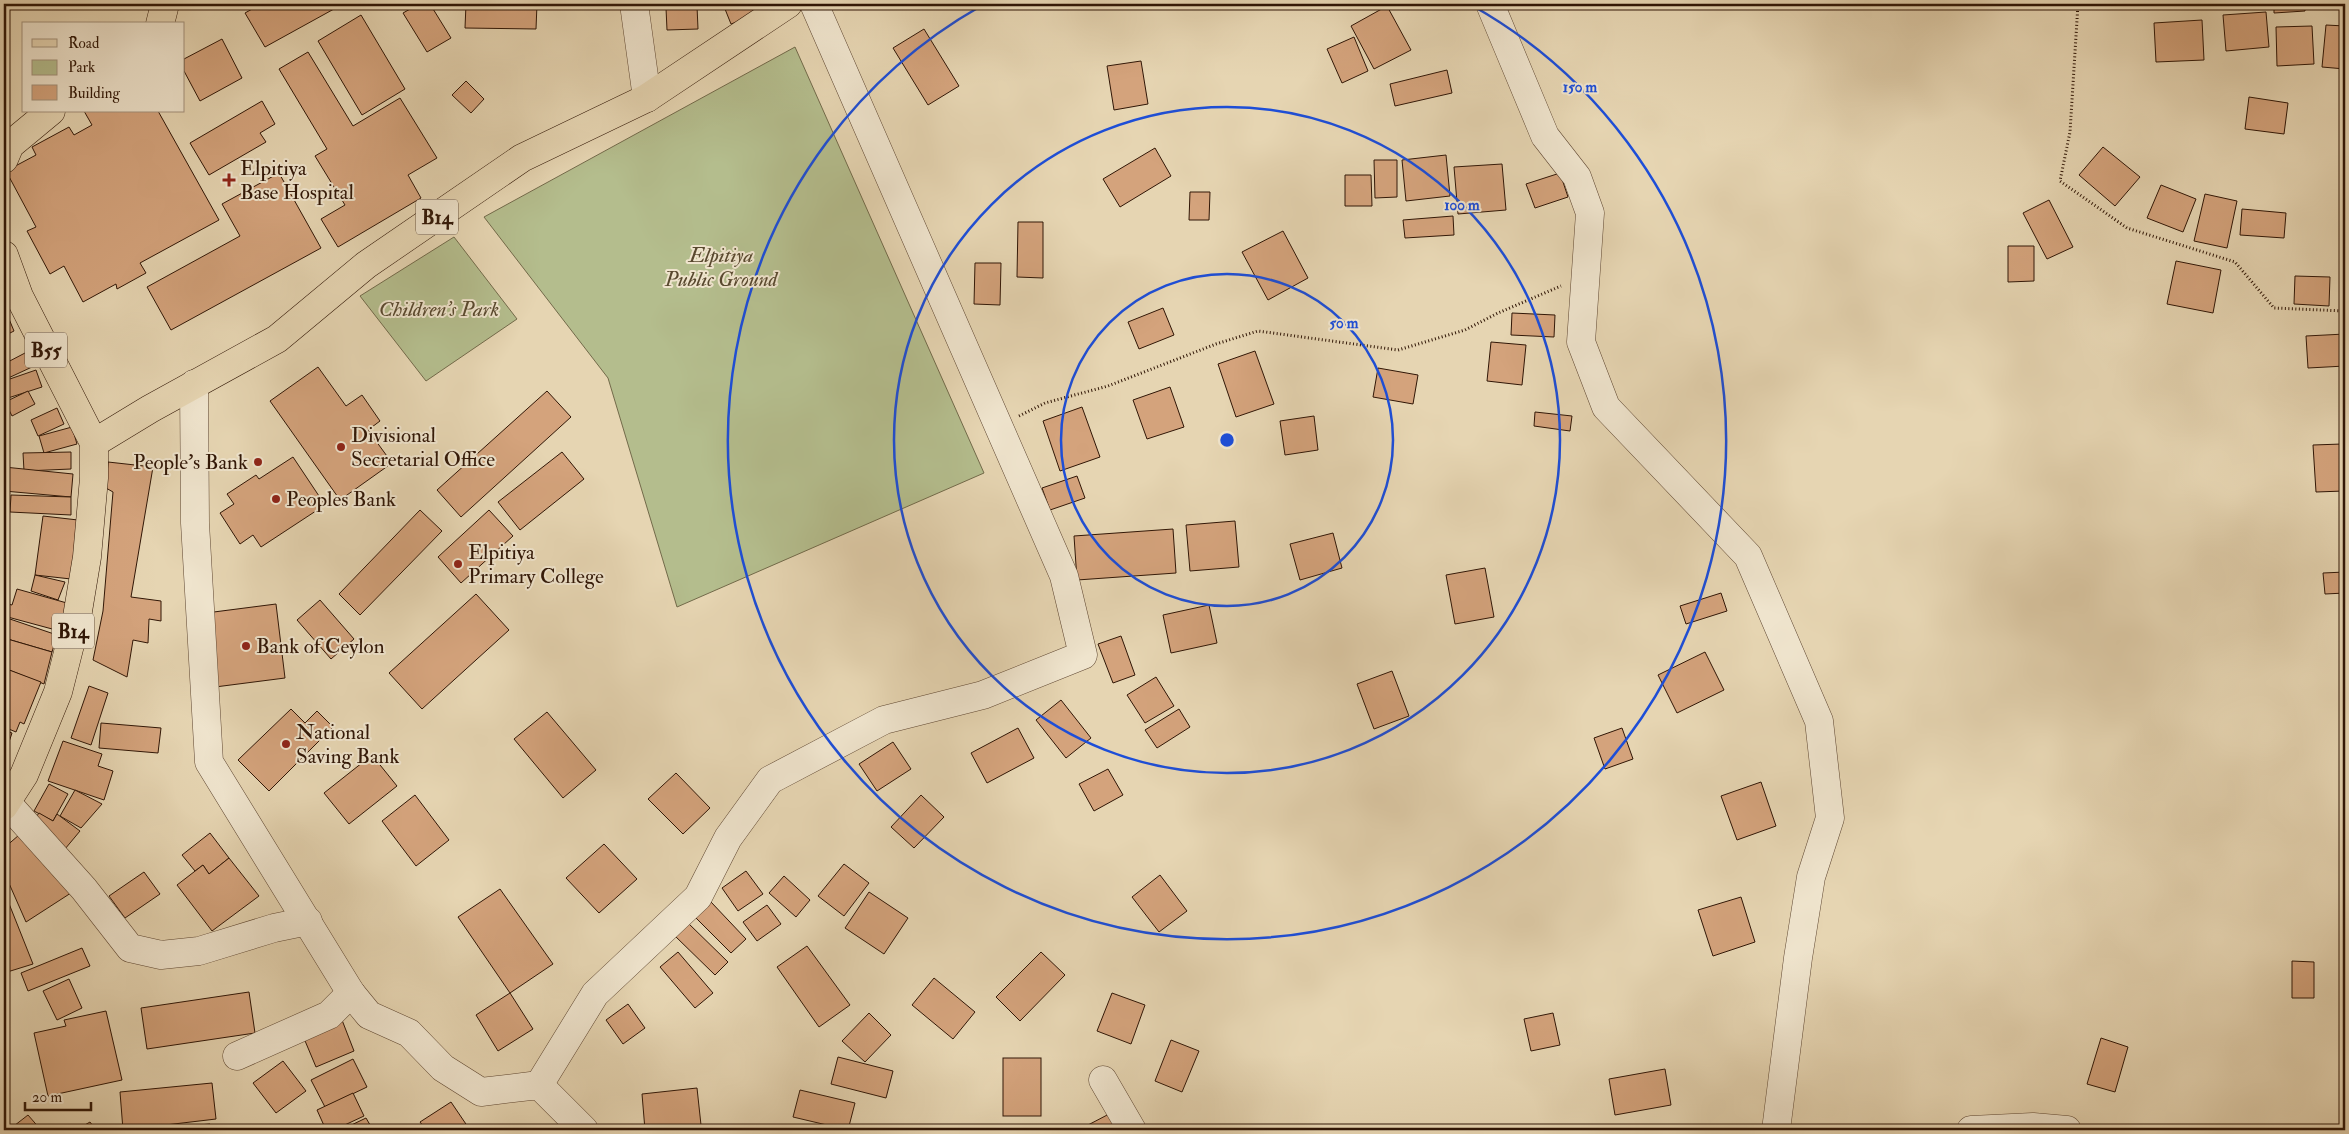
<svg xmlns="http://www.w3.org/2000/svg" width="2349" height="1134" viewBox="0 0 2349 1134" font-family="'IM FELL Double Pica',serif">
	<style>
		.green { fill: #b4bd8d; stroke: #726a4a }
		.building { fill: #d4a37c; stroke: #301606 }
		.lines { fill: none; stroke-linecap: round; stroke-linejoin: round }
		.minor-casing { stroke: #5e4631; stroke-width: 29 }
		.major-casing { stroke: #301606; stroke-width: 29 }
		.path { stroke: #301606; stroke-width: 3; stroke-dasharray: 1 2.5; stroke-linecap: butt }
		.minor { stroke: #efe4cd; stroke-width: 28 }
		.major { stroke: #e6d5b2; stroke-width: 28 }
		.ring { fill: none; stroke: #1d4ed8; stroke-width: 2.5 }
		.poi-dot { fill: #8f2418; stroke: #efe4cd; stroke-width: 2 }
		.labels { text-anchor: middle; stroke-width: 4; stroke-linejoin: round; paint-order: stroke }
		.shield { fill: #efe4cd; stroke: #695442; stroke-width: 1 }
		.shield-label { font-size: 20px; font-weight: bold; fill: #301606 }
		.poi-label { font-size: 21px; fill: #301606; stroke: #efe4cd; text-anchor: start }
		.park-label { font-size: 21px; font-style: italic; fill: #58482e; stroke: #efe4cd }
		.centre { fill: #1d4ed8; stroke: #efe4cd; stroke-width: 2.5 }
		.ring-label { font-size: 15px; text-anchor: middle; font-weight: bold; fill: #1d4ed8; stroke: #efe4cd; stroke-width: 4; stroke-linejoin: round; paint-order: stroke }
	</style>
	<rect width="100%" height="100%" fill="#e6d5b2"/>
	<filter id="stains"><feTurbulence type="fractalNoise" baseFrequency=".004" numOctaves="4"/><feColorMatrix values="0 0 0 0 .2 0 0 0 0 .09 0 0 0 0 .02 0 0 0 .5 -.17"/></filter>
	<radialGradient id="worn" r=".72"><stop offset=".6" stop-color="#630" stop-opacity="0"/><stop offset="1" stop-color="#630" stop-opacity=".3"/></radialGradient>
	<g class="green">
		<polygon points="795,47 984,473 677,607 608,378 484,217"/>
		<polygon points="454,237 517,319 426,381 360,296"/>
	</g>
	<g class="building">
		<polygon points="261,4 343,4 265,47 245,13"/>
		<polygon points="419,4 430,4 451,38 427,52 403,13"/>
		<polygon points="466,4 537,4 536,29 465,28"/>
		<polygon points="723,4 775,4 776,8 731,24"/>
		<polygon points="2274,4 2305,4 2305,11 2274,13"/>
		<polygon points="697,6 698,29 667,30 666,8"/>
		<polygon points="1387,6 1411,50 1374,69 1351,26"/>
		<polygon points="2266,12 2269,47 2226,51 2223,15"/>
		<polygon points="361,15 405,89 362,115 318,41"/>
		<polygon points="2202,20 2204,60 2156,62 2154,23"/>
		<polygon points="2326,25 2345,26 2345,69 2322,67"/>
		<polygon points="2312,26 2314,64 2277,66 2276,27"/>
		<polygon points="924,29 959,86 928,105 893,48"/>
		<polygon points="1354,37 1368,71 1342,83 1327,49"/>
		<polygon points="222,39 242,78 200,101 184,71 184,59"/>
		<polygon points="308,52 353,126 400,98 437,158 408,175 421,198 338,247 321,219 345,205 315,156 327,149 279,69"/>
		<polygon points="1141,61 1148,104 1114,110 1107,66"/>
		<polygon points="1447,70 1452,93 1395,106 1390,84"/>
		<polygon points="466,81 484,99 471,113 452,95"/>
		<polygon points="2249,97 2288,103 2284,134 2245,129"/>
		<polygon points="262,101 275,124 260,133 266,142 209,175 190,143"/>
		<polygon points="84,111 158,111 219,220 140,263 146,273 117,289 116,284 83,302 64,266 50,274 27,231 36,227 6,171 36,155 32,147 69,127 74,135 92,125"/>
		<polygon points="2103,147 2140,177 2115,206 2079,175"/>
		<polygon points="1155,148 1171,176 1120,207 1103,179"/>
		<polygon points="1446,155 1450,196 1406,201 1402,160"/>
		<polygon points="1374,160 1397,160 1397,197 1375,198"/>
		<polygon points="1502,164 1506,210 1458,214 1454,167"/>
		<polygon points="279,173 321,248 171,330 147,287 240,236 222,204"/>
		<polygon points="1560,173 1568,197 1535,208 1526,184"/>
		<polygon points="1345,175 1371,175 1372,206 1345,206"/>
		<polygon points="2161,185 2196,199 2183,232 2147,218"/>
		<polygon points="1190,192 1210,192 1209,220 1189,220"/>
		<polygon points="2205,194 2237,201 2227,248 2194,241"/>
		<polygon points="2049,200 2073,247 2047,259 2023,213"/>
		<polygon points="2242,209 2286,213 2284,238 2240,235"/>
		<polygon points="1453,216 1454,235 1405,238 1403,220"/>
		<polygon points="1018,222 1043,222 1043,278 1017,277"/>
		<polygon points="1283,231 1308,278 1268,300 1242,252"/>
		<polygon points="2008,246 2034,246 2034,281 2008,282"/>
		<polygon points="2176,261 2221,270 2213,313 2167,304"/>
		<polygon points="975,263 1001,263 1000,305 974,304"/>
		<polygon points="2295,276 2330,277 2329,306 2294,304"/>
		<polygon points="4,307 14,331 4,336"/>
		<polygon points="1163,308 1174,335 1139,349 1128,322"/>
		<polygon points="1512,313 1555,315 1554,337 1511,335"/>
		<polygon points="2345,334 2345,366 2308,368 2306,336"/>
		<polygon points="1491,342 1526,345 1522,385 1487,381"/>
		<polygon points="1255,351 1274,404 1236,417 1218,364"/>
		<polygon points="25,353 32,367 4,380 4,364"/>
		<polygon points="318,367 346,406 362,395 380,421 368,430 392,463 340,500 270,401"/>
		<polygon points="1378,368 1418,375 1413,404 1373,397"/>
		<polygon points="36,370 42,387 8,398 4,381"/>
		<polygon points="1170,387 1184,427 1147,439 1133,400"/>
		<polygon points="28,391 35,404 12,416 5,402"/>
		<polygon points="547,391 571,417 461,517 437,490"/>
		<polygon points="1082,407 1100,457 1060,471 1043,421"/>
		<polygon points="57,408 64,424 38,436 31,420"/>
		<polygon points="1535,412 1572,416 1570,431 1534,426"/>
		<polygon points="1314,416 1318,450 1285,455 1280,421"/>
		<polygon points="72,427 77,444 44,453 39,436"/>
		<polygon points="2342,444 2344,491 2316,492 2313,445"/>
		<polygon points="71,452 71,469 24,471 23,453"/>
		<polygon points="562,452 584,479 520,530 498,502"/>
		<polygon points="293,457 325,505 261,547 253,535 240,544 220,513 234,504 227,494 256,475 259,479"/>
		<polygon points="108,462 153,467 131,597 161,601 161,621 149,619 148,643 133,640 127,677 93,660 103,611 113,492 106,488"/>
		<polygon points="4,467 73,474 71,497 4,491"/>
		<polygon points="1077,476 1085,498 1050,510 1042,488"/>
		<polygon points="11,495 71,497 71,515 10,512"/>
		<polygon points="420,510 442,531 360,615 339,594"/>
		<polygon points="489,510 513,536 461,583 438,557"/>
		<polygon points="43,516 78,520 71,579 35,575"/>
		<polygon points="1235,521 1239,567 1190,571 1186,525"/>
		<polygon points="1173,529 1176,573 1077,580 1074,536"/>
		<polygon points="1333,533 1342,568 1300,580 1290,544"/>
		<polygon points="1485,568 1494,617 1455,624 1446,575"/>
		<polygon points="2345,572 2345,593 2325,594 2323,573"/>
		<polygon points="35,575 65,582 58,600 31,591"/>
		<polygon points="17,589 74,605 67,633 4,616 4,603 12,605"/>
		<polygon points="1721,593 1727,611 1686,624 1680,606"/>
		<polygon points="476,594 509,630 422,709 389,673"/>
		<polygon points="320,600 354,639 331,659 297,620"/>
		<polygon points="276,604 285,678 215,687 206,613"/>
		<polygon points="1209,605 1217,643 1171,653 1163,615"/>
		<polygon points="4,617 57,635 52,652 4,638"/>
		<polygon points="1121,636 1135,675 1113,683 1098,644"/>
		<polygon points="4,638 52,652 44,684 4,668"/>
		<polygon points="1705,652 1724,690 1677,713 1658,675"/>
		<polygon points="4,668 41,682 24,724 20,722 16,732 4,727"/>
		<polygon points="1392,671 1409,716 1374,729 1357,684"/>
		<polygon points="1156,677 1174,706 1145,723 1127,695"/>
		<polygon points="89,686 108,693 91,745 71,738"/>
		<polygon points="1061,700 1091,738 1066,758 1036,720"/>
		<polygon points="291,709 305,723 317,711 333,727 269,791 238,760"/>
		<polygon points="1179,709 1190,727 1157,748 1145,730"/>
		<polygon points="547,712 596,770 563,798 514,739"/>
		<polygon points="101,723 161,728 158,753 99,748"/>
		<polygon points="1018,728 1034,758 987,783 971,753"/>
		<polygon points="1622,728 1633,759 1605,769 1594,738"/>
		<polygon points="4,730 12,733 6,751 4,751"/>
		<polygon points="63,741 102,754 98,766 113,771 104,800 48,781"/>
		<polygon points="893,742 911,769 877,791 859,764"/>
		<polygon points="372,755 397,786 349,824 324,793"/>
		<polygon points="1108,769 1123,795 1094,811 1079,784"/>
		<polygon points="676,773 710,808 683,834 648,799"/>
		<polygon points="1761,782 1776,826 1737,840 1721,796"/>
		<polygon points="49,784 68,794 53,821 34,811"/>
		<polygon points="75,790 102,804 81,828 60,816"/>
		<polygon points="415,795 449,840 416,866 382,821"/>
		<polygon points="921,795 944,817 914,848 891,827"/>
		<polygon points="39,813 53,821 57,814 80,831 60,855 30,825"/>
		<polygon points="210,833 229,858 209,874 203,865 195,871 182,855"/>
		<polygon points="19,835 74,891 26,922 4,872 4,848"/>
		<polygon points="604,844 637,879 599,913 566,878"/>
		<polygon points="229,858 259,896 212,931 177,885 203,865 209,874"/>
		<polygon points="844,864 869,883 844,916 818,896"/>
		<polygon points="746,871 763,894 738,911 722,888"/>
		<polygon points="144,872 160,894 125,918 109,896"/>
		<polygon points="1160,875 1187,911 1159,932 1132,897"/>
		<polygon points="784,876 810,900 796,917 769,893"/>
		<polygon points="500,889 553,964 510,993 458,917"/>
		<polygon points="4,891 33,964 4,973"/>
		<polygon points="869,892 908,918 884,954 845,928"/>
		<polygon points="1741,897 1755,942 1713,956 1698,910"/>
		<polygon points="711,902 746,939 731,953 695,917"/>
		<polygon points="767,905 781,924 757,941 743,922"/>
		<polygon points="687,922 728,962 715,975 674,935"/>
		<polygon points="807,946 850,1005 819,1027 777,967"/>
		<polygon points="82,948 90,966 28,991 21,973"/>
		<polygon points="678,952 713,993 695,1008 660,967"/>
		<polygon points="1041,952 1065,975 1020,1021 996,997"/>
		<polygon points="2292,961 2314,962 2314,998 2292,998"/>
		<polygon points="934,978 975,1012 953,1039 912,1005"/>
		<polygon points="69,979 82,1008 57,1020 43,991"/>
		<polygon points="249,992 255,1033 147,1049 141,1008"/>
		<polygon points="510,993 533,1029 498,1051 476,1015"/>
		<polygon points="1112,993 1145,1005 1131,1044 1097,1031"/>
		<polygon points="628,1004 645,1028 623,1044 606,1020"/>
		<polygon points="106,1011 122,1080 48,1096 34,1033 66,1026 64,1020"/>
		<polygon points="869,1013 891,1035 865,1062 842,1041"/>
		<polygon points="1553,1013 1560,1045 1531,1051 1524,1019"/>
		<polygon points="342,1020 354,1051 316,1067 303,1036"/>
		<polygon points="2101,1038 2128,1047 2115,1092 2087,1084"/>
		<polygon points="1171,1040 1199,1051 1182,1092 1155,1081"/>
		<polygon points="2340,1044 2345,1044 2345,1097 2343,1097"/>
		<polygon points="838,1057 893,1071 886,1098 831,1084"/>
		<rect x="1003" y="1058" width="38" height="58"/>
		<polygon points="353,1059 367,1087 325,1107 311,1080"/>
		<polygon points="283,1061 306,1091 276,1113 253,1083"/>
		<polygon points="1665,1069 1671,1105 1615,1115 1609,1079"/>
		<polygon points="212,1083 216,1119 157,1126 157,1130 123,1130 120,1092"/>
		<polygon points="697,1088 701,1125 664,1130 645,1130 642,1094"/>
		<polygon points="800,1090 855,1103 848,1130 793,1117"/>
		<polygon points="353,1093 364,1116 334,1130 326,1130 317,1110"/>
		<polygon points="451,1102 470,1130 426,1130 420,1122"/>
		<polygon points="1111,1113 1121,1130 1091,1130 1088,1125"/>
		<polygon points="28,1115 41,1130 11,1130 10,1129"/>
		<polygon points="366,1118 373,1130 341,1130"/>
		<polygon points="90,1122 96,1130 76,1130"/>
		<polygon points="210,1124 211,1130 164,1130 164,1128"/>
	</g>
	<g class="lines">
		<defs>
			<g id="minor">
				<polyline points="634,4 647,98"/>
				<polyline points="1490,4 1545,136 1577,177 1590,213 1581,342 1606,407 1748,556 1819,721 1830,818 1811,877 1798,958 1776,1130"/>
				<polyline points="194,384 195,523 209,762 351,993 369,1015 409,1033 443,1068 481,1092 539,1085 584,1130"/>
				<polyline points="7,803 84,889 130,948 161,955 199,951 274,928 308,921"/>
				<polyline points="237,1056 329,1015 351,993"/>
				<polyline points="1103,1080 1132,1130"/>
				<polyline points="539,1085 595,994 698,897 728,838 770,780 884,720 983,695 1083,655 1064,576 814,4"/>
				<polyline points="1971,1130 2033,1127 2067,1130"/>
			</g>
			<g id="major">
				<polyline points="160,24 165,4"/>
				<polyline points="4,159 10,145 51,111"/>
				<polyline points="4,255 19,296 94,443 94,478 87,557 77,617 58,692 24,775 4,806"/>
				<polyline points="94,443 150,409 277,339 366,265 522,158 647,98 788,4"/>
			</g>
		</defs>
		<use href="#minor" class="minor-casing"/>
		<use href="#major" class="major-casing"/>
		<g class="path">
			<polyline points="2078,4 2070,132 2060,181 2127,228 2235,262 2274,308 2345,311"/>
			<polyline points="1019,416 1045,403 1108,386 1216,344 1258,331 1398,350 1465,330 1498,313 1561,286"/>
		</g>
		<use href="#minor" class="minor"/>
		<use href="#major" class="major"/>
	</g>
	<g class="ring">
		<circle cx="1227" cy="440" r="166"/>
		<circle cx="1227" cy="440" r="333"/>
		<path d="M1473 6A499 499 0 1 1 981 6"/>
	</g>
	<g class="poi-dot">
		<path d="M226.5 172.5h5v5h5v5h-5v5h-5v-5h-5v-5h5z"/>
		<circle cx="341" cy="447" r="5"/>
		<circle cx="258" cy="462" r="5"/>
		<circle cx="276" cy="499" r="5"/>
		<circle cx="458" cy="564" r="5"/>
		<circle cx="246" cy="646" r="5"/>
		<circle cx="286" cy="744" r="5"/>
	</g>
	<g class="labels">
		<g class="shield">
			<rect x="416" y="199.5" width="42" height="35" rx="4"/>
			<rect x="25" y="332.5" width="42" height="35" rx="4"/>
			<rect x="52" y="613.5" width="42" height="35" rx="4"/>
		</g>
		<g class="shield-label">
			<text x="437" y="224">B14</text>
			<text x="46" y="357">B55</text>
			<text x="73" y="638">B14</text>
		</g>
		<g class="poi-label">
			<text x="240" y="175">Elpitiya<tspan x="240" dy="24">Base Hospital</tspan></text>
			<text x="351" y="442">Divisional<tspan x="351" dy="24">Secretarial Office</tspan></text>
			<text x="248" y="469" text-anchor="end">People's Bank</text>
			<text x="286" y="506">Peoples Bank</text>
			<text x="468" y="559">Elpitiya<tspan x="468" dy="24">Primary College</tspan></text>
			<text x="256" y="653">Bank of Ceylon</text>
			<text x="296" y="739">National<tspan x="296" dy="24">Saving Bank</tspan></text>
		</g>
		<g class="park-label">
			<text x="721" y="262">Elpitiya<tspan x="721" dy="24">Public Ground</tspan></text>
			<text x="439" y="316">Children's Park</text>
		</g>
	</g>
	<circle cx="1227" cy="440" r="8" class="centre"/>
	<g class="ring-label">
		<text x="1580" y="92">150 m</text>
		<text x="1462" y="210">100 m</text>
		<text x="1344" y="328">50 m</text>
	</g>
	<rect width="2349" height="1134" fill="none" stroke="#e6d5b2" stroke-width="20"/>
	<rect x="5" y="5" width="2339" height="1124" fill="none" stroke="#301606" stroke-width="2.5"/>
	<rect x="10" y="10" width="2329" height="1114" fill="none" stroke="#301606"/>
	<rect x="22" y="22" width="162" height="90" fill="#efe4cd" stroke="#a3927d"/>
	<rect x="32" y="39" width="25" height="8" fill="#e6d5b2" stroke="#a3927d"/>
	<text x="68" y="48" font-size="15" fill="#301606">Road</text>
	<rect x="32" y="60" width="25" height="15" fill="#b4bd8d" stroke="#a3927d"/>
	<text x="68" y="72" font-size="15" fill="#301606">Park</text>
	<rect x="32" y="85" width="25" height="15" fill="#d4a37c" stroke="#a3927d"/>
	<text x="68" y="98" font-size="15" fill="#301606">Building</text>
	<path d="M25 1102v8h66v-8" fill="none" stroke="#301606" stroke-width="2.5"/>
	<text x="32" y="1102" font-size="15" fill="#301606" stroke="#efe4cd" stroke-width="4" paint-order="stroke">20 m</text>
	<rect width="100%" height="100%" filter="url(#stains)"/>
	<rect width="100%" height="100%" fill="url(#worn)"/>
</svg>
